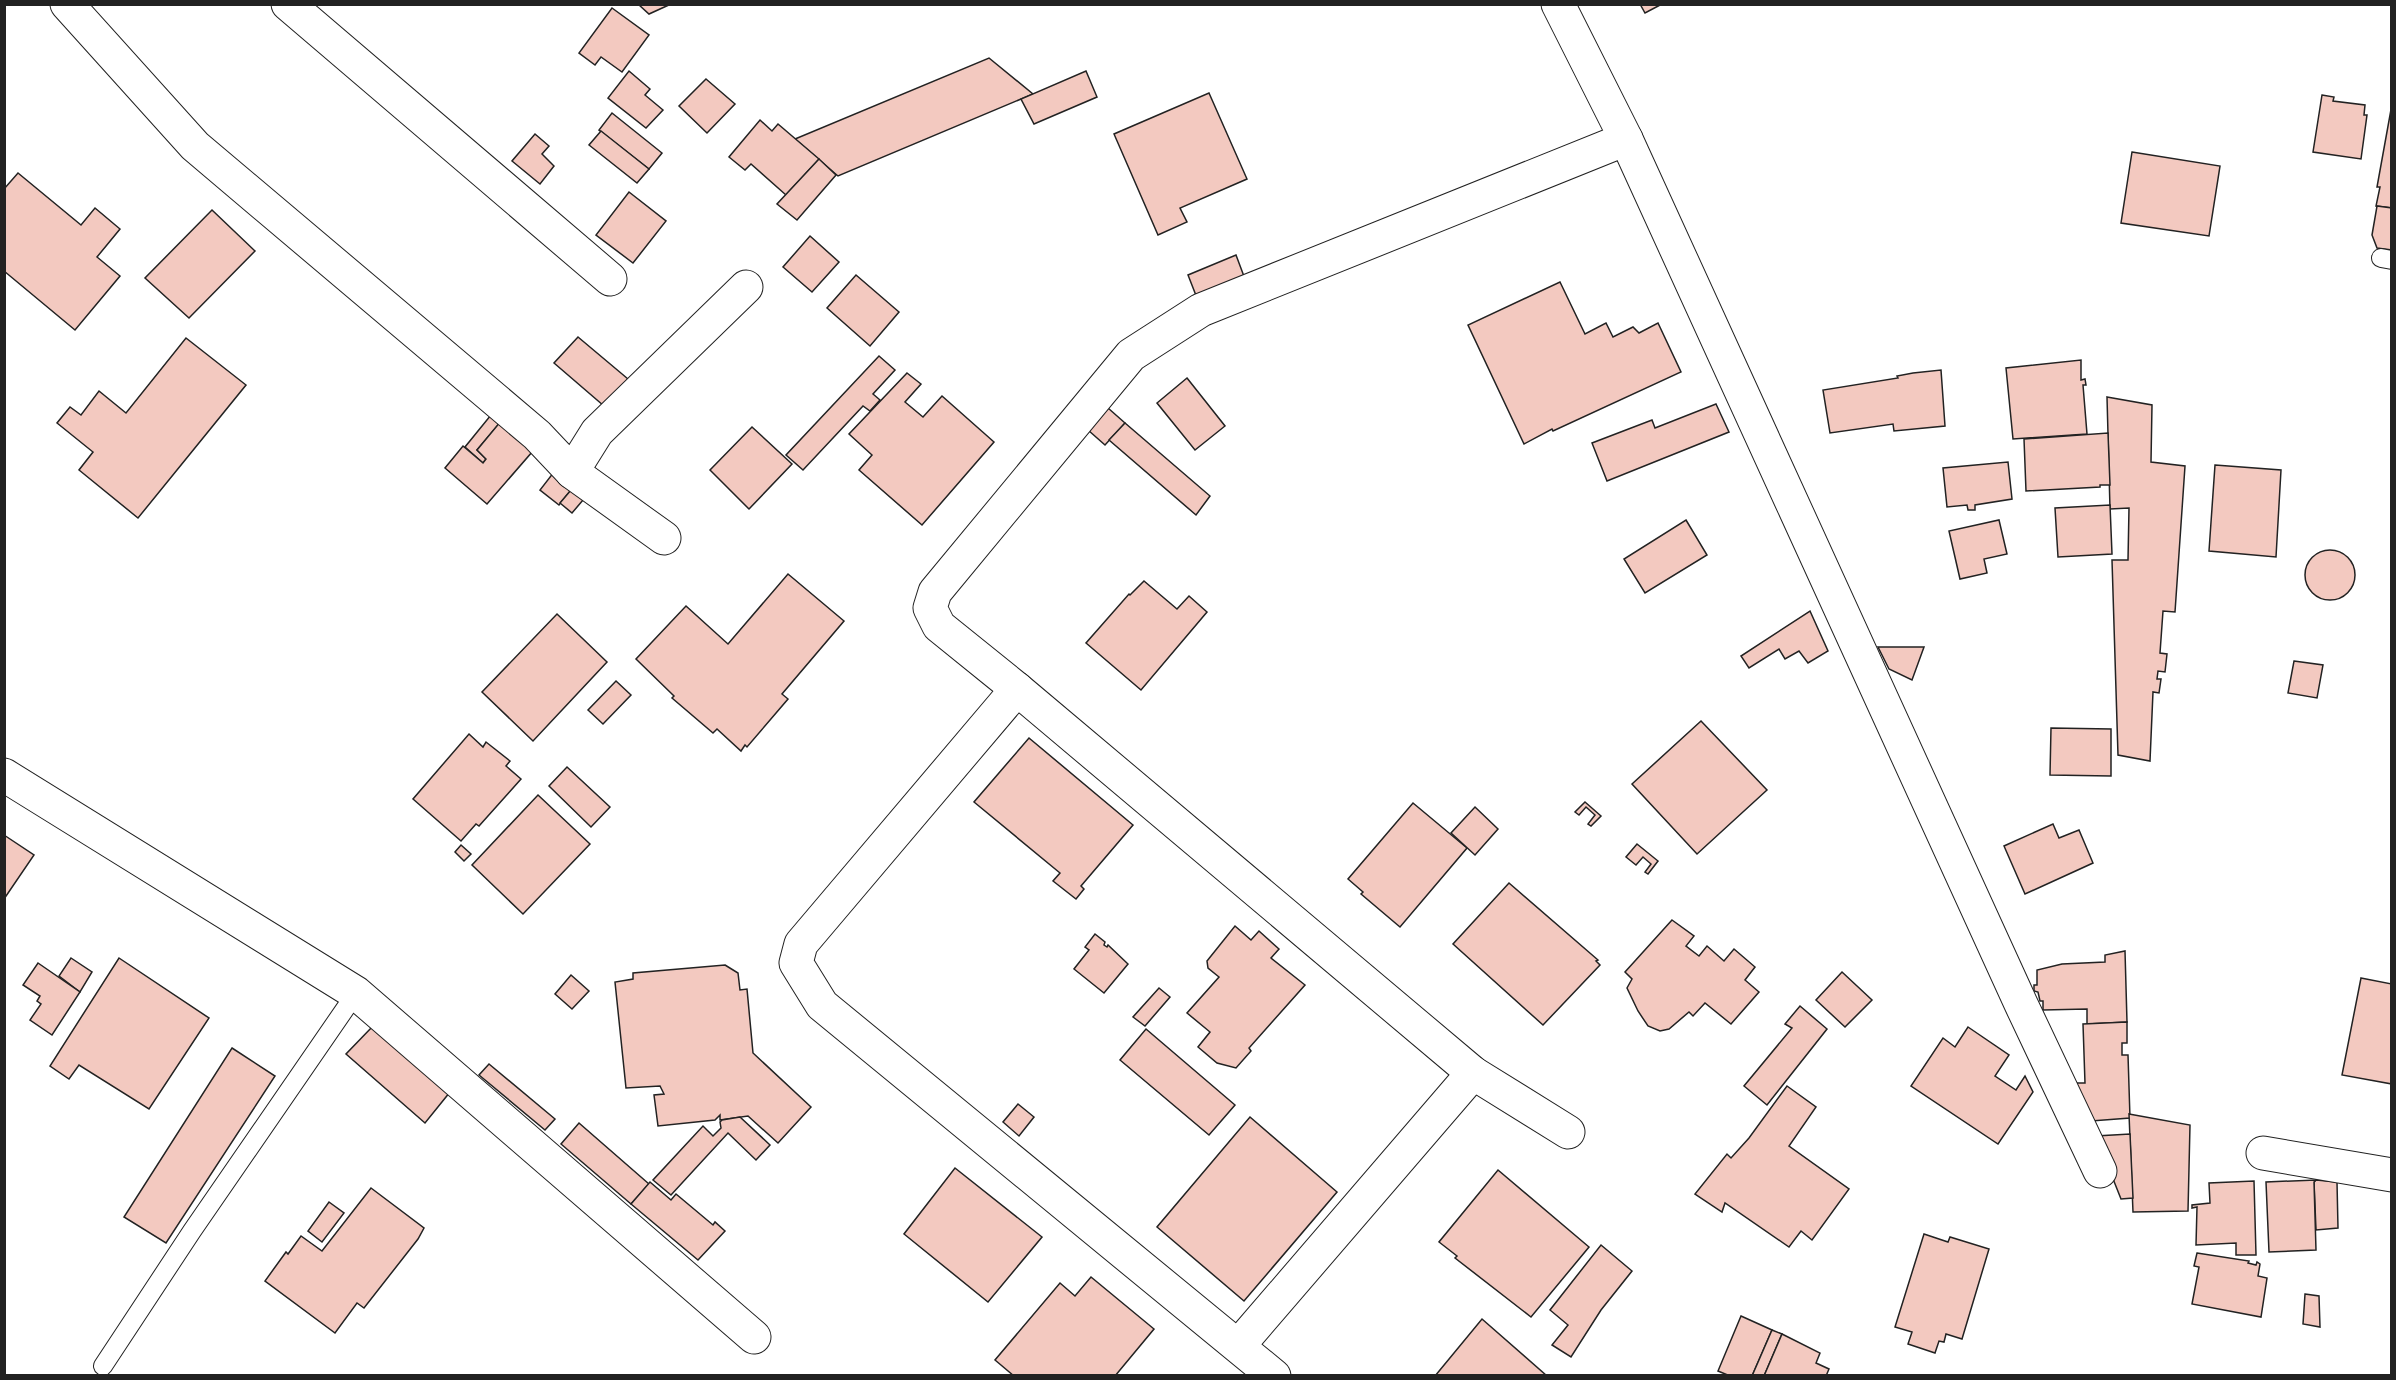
<svg xmlns="http://www.w3.org/2000/svg" width="2396" height="1380" viewBox="0 0 2396 1380" font-family="Signika,sans-serif">
	<style>
		.building { fill: #f3c9c0; stroke: #222; stroke-width: 1.5 }
		.lines { fill: none; stroke-linecap: round; stroke-linejoin: round }
		.lane-casing { stroke: #222; stroke-width: 20 }
		.street-casing { stroke: #222; stroke-width: 35 }
		.lane { stroke: #fff; stroke-width: 18 }
		.street { stroke: #fff; stroke-width: 33 }
	</style>
	<rect width="100%" height="100%" fill="#fff"/>
	<g class="building">
		<polygon points="638,4 671,4 649,14"/>
		<polygon points="1640,4 1662,4 1645,13"/>
		<polygon points="612,8 649,35 622,72 601,57 595,65 579,53"/>
		<polygon points="989,58 1033,94 838,176 795,139"/>
		<polygon points="629,71 650,89 645,95 663,110 646,128 608,98"/>
		<polygon points="1086,71 1097,97 1034,124 1021,99"/>
		<polygon points="706,79 735,104 707,133 679,106"/>
		<polygon points="1209,93 1247,179 1180,208 1187,222 1158,235 1114,134"/>
		<polygon points="2322,95 2334,97 2333,101 2365,105 2364,115 2367,115 2361,159 2313,152"/>
		<polygon points="2392,104 2392,208 2376,206 2380,187 2377,187"/>
		<polygon points="612,113 662,153 649,169 599,130"/>
		<polygon points="760,120 772,131 778,124 819,159 786,195 751,164 745,170 729,157"/>
		<polygon points="601,131 649,169 637,183 589,145"/>
		<polygon points="535,134 549,146 542,154 554,166 540,184 512,161"/>
		<polygon points="2132,152 2220,166 2209,236 2121,223"/>
		<polygon points="819,159 836,175 797,220 777,204"/>
		<polygon points="18,173 81,225 95,208 120,229 97,257 120,276 75,330 4,271 4,189"/>
		<polygon points="629,192 666,221 633,263 596,235"/>
		<polygon points="2377,206 2392,208 2392,250 2377,248 2372,235"/>
		<polygon points="212,210 255,251 189,318 145,278"/>
		<polygon points="810,236 839,262 812,292 783,267"/>
		<polygon points="1236,255 1245,279 1197,298 1188,275"/>
		<polygon points="856,275 899,312 870,346 827,308"/>
		<polygon points="1560,282 1585,334 1606,323 1613,337 1633,327 1639,333 1658,323 1681,372 1553,431 1552,429 1524,444 1468,325"/>
		<polygon points="578,337 634,384 611,412 554,363"/>
		<polygon points="186,338 246,385 138,518 79,470 93,452 57,423 70,407 81,415 99,391 126,413"/>
		<polygon points="879,356 895,370 873,394 880,400 870,411 863,406 803,470 786,455"/>
		<polygon points="2081,360 2081,380 2085,379 2086,385 2083,385 2087,434 2013,439 2006,368"/>
		<polygon points="1941,370 1945,426 1894,431 1893,424 1830,433 1823,390 1898,378 1897,376 1913,373"/>
		<polygon points="907,373 921,384 905,402 923,417 942,396 994,442 922,525 859,470 872,455 849,434"/>
		<polygon points="1187,378 1225,426 1195,450 1157,403"/>
		<polygon points="2107,397 2152,405 2151,462 2185,466 2175,612 2163,611 2160,653 2167,654 2165,672 2158,671 2157,679 2161,679 2159,693 2153,692 2150,761 2118,755 2112,560 2128,560 2129,508 2110,509"/>
		<polygon points="1716,404 1729,432 1607,481 1592,443 1652,420 1655,428"/>
		<polygon points="1108,408 1125,423 1105,445 1088,430"/>
		<polygon points="495,410 504,418 477,450 486,459 483,463 465,447"/>
		<polygon points="506,415 539,444 487,504 445,468 463,446 483,463 486,459 477,450"/>
		<polygon points="1125,423 1210,496 1196,515 1109,440"/>
		<polygon points="752,427 792,464 749,509 710,470"/>
		<polygon points="2108,433 2110,485 2100,485 2100,487 2026,491 2024,439"/>
		<polygon points="564,459 583,475 559,505 540,490"/>
		<polygon points="2008,462 2012,499 1975,505 1975,510 1968,510 1967,505 1947,507 1943,468"/>
		<polygon points="2215,465 2281,470 2276,557 2209,551"/>
		<polygon points="582,477 594,487 572,513 560,503"/>
		<polygon points="2110,505 2112,554 2058,557 2055,508"/>
		<polygon points="1686,520 1707,555 1645,593 1624,559"/>
		<polygon points="1999,520 2007,554 1984,559 1987,573 1960,579 1949,531"/>
		<circle cx="2330" cy="575" r="25"/>
		<polygon points="788,574 844,621 782,694 788,699 747,747 745,745 741,751 717,729 713,733 672,698 674,696 636,659 686,606 728,644"/>
		<polygon points="1144,581 1177,609 1189,596 1207,612 1141,690 1086,643 1129,594 1130,595"/>
		<polygon points="1810,611 1828,651 1808,663 1799,651 1785,659 1779,649 1749,668 1741,656"/>
		<polygon points="557,614 607,662 533,741 482,692"/>
		<polygon points="1878,647 1924,647 1912,680 1889,669"/>
		<polygon points="2294,661 2323,665 2317,698 2288,693"/>
		<polygon points="616,681 631,695 603,724 588,710"/>
		<polygon points="1701,721 1767,790 1697,854 1632,784"/>
		<polygon points="2051,728 2111,729 2111,776 2050,775"/>
		<polygon points="469,734 483,747 486,742 510,761 506,766 521,779 479,826 476,824 461,841 413,799"/>
		<polygon points="1029,738 1133,825 1081,886 1084,889 1076,899 1053,881 1060,873 974,802"/>
		<polygon points="567,767 610,807 591,827 549,786"/>
		<polygon points="538,795 590,844 523,914 472,865"/>
		<polygon points="1585,802 1601,816 1591,826 1588,824 1595,815 1586,807 1579,815 1575,812"/>
		<polygon points="1413,803 1467,848 1400,927 1361,894 1363,892 1348,879"/>
		<polygon points="1475,807 1498,829 1475,855 1451,833"/>
		<polygon points="2053,824 2059,838 2079,830 2093,863 2025,894 2004,846"/>
		<polygon points="4,835 34,855 4,899"/>
		<polygon points="1637,844 1658,861 1648,874 1645,872 1651,864 1643,857 1636,865 1626,857"/>
		<polygon points="461,845 471,854 464,861 455,852"/>
		<polygon points="1509,883 1598,960 1596,961 1600,965 1543,1025 1453,944"/>
		<polygon points="1672,920 1694,936 1686,946 1699,956 1707,946 1724,961 1734,949 1755,967 1745,980 1759,992 1731,1024 1705,1003 1693,1016 1689,1012 1669,1029 1660,1031 1648,1026 1638,1011 1627,988 1632,979 1625,972"/>
		<polygon points="1235,926 1251,940 1259,931 1279,949 1271,958 1305,985 1249,1048 1251,1051 1236,1068 1217,1063 1198,1047 1210,1032 1187,1013 1219,977 1208,968 1207,961"/>
		<polygon points="1095,934 1105,942 1104,945 1107,947 1108,945 1128,964 1104,993 1074,969 1089,950 1085,947"/>
		<polygon points="2125,951 2127,1022 2087,1024 2087,1009 2043,1010 2043,1001 2040,1001 2038,992 2034,991 2034,985 2037,985 2037,970 2062,964 2105,962 2105,955"/>
		<polygon points="71,958 92,972 80,992 59,976"/>
		<polygon points="119,958 209,1018 149,1109 79,1065 69,1079 50,1066"/>
		<polygon points="38,963 80,992 52,1035 30,1020 41,1004 37,1001 40,996 23,985"/>
		<polygon points="725,965 738,973 740,990 747,989 753,1053 811,1107 778,1143 748,1116 720,1120 720,1115 715,1120 658,1126 654,1095 664,1094 660,1086 626,1088 615,982 633,979 633,973"/>
		<polygon points="1842,972 1872,1000 1845,1027 1816,1000"/>
		<polygon points="571,975 589,991 572,1009 555,994"/>
		<polygon points="2361,978 2392,984 2392,1084 2342,1075"/>
		<polygon points="1159,988 1170,997 1145,1026 1133,1017"/>
		<polygon points="1800,1006 1827,1029 1767,1105 1744,1086 1792,1028 1785,1024"/>
		<polygon points="2127,1022 2127,1043 2122,1043 2122,1055 2128,1055 2130,1118 2091,1121 2076,1083 2085,1083 2083,1024"/>
		<polygon points="373,1026 450,1092 425,1123 346,1054"/>
		<polygon points="1968,1027 2009,1055 1995,1076 2016,1090 2025,1076 2033,1092 1998,1144 1911,1086 1943,1038 1955,1047"/>
		<polygon points="1146,1029 1235,1105 1209,1135 1120,1060"/>
		<polygon points="232,1048 275,1076 166,1243 124,1217"/>
		<polygon points="489,1064 555,1119 545,1130 479,1075"/>
		<polygon points="1787,1086 1816,1107 1789,1146 1849,1189 1812,1240 1801,1231 1789,1247 1725,1203 1722,1212 1695,1194 1727,1154 1731,1158 1749,1138"/>
		<polygon points="1018,1104 1034,1117 1019,1136 1003,1122"/>
		<polygon points="2129,1114 2190,1125 2188,1211 2133,1212"/>
		<polygon points="740,1117 770,1145 756,1160 728,1133 671,1195 653,1180 703,1126 713,1136 721,1128 720,1122 722,1120"/>
		<polygon points="1250,1117 1337,1192 1244,1301 1157,1227"/>
		<polygon points="579,1123 649,1184 631,1204 561,1144"/>
		<polygon points="2130,1134 2133,1198 2121,1199 2096,1136"/>
		<polygon points="955,1168 1042,1237 988,1302 904,1234"/>
		<polygon points="1498,1170 1589,1247 1531,1317 1455,1258 1457,1256 1439,1242"/>
		<polygon points="2316,1180 2337,1182 2338,1228 2316,1230 2314,1182"/>
		<polygon points="2316,1180 2314,1182 2316,1250 2269,1252 2266,1182"/>
		<polygon points="2254,1181 2256,1255 2236,1255 2236,1243 2196,1245 2197,1207 2192,1208 2192,1205 2210,1203 2209,1183"/>
		<polygon points="650,1182 671,1200 676,1194 713,1225 715,1222 725,1231 698,1260 631,1204"/>
		<polygon points="371,1188 424,1228 418,1239 364,1308 357,1303 335,1333 265,1281 286,1252 288,1254 301,1236 322,1251"/>
		<polygon points="329,1202 344,1213 322,1242 308,1231"/>
		<polygon points="1924,1234 1948,1242 1950,1237 1989,1249 1962,1339 1946,1334 1944,1342 1939,1341 1935,1353 1908,1344 1912,1332 1895,1327"/>
		<polygon points="1601,1245 1632,1271 1601,1310 1571,1357 1552,1345 1568,1325 1550,1310"/>
		<polygon points="2197,1253 2249,1261 2248,1263 2256,1265 2257,1262 2260,1264 2258,1276 2267,1278 2261,1317 2192,1304 2199,1267 2194,1266"/>
		<polygon points="1091,1277 1154,1329 1115,1376 1014,1376 995,1360 1060,1283 1075,1296"/>
		<polygon points="2305,1294 2319,1296 2320,1327 2303,1324"/>
		<polygon points="1741,1316 1772,1330 1752,1376 1730,1376 1718,1371"/>
		<polygon points="1482,1319 1547,1376 1435,1376"/>
		<polygon points="1772,1330 1782,1334 1764,1376 1752,1376"/>
		<polygon points="1782,1334 1820,1353 1816,1363 1829,1369 1826,1376 1764,1376"/>
	</g>
	<g class="lines">
		<defs>
			<g id="lane">
				<polyline points="2381,258 2392,260"/>
				<polyline points="103,1366 192,1231 356,993"/>
			</g>
			<g id="street">
				<polyline points="67,4 195,146 537,435 572,472 597,432 746,287"/>
				<polyline points="288,4 610,279"/>
				<polyline points="1558,4 1626,139 2021,1004 2100,1171"/>
				<polyline points="572,472 664,538"/>
				<polyline points="1017,689 801,944 796,963 822,1005 1274,1376"/>
				<polyline points="4,775 356,993 754,1337"/>
				<polyline points="1568,1132 1473,1073 1017,689 939,626 930,608 935,592 1131,355 1201,310 1626,139"/>
				<polyline points="2263,1153 2392,1175"/>
				<polyline points="1239,1345 1473,1073"/>
			</g>
		</defs>
		<use href="#lane" class="lane-casing"/>
		<use href="#street" class="street-casing"/>
		<use href="#lane" class="lane"/>
		<use href="#street" class="street"/>
	</g>
	<rect width="2396" height="1380" fill="none" stroke="#222222" stroke-width="12"/>
</svg>
